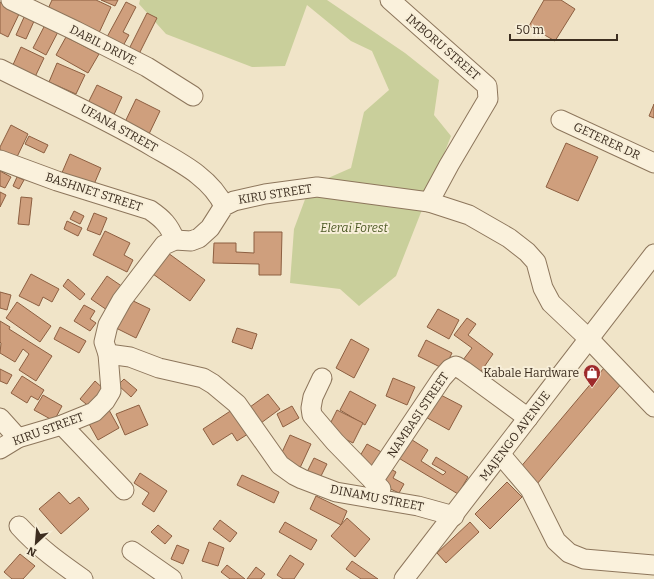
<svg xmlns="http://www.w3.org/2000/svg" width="654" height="579" viewBox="0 0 654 579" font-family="Bitter,serif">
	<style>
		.green { fill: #c9cf9b }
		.building { fill: #cf9f7d; stroke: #8d5f41 }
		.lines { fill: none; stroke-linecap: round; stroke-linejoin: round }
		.minor-casing { stroke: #8d765c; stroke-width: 21 }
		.minor { stroke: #faf1dc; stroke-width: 19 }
		.labels { text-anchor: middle; stroke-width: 4; stroke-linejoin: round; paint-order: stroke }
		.street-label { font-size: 12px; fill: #3d2e20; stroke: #f7eed8 }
		.park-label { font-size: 12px; font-style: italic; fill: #4d5a26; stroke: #f7eed8 }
		.poi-label { font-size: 12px; fill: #3d2e20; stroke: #f7eed8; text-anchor: end }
	</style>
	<rect width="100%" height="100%" fill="#f0e4c8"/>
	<polygon class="green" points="140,0 327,0 405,53 439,80 434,115 451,136 396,276 359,306 340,289 290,283 294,229 310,186 351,168 364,112 389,90 372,51 351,41 307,5 285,66 252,67 166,34 139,4"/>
	<g class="building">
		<polygon points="52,0 96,0 111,7 98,35 47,11"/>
		<polygon points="101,0 118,0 115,6"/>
		<polygon points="544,0 561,0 575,9 555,41 529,26"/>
		<polygon points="0,2 20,12 8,37 0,33"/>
		<polygon points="126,2 136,7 123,32 129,35 123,46 107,37"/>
		<polygon points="147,13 157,18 139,54 129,49"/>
		<polygon points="25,15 35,19 26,39 16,35"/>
		<polygon points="46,23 59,30 46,55 33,48"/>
		<polygon points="66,37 99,54 88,73 56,55"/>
		<polygon points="21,47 44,58 35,77 12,67"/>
		<polygon points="57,63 85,75 76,94 49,82"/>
		<polygon points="97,85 122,97 112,119 86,107"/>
		<polygon points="136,99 160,111 149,134 125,122"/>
		<polygon points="654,104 654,118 649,116"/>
		<polygon points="11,125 28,134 16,159 0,151 0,147"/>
		<polygon points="29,136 48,145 44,153 25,144"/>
		<polygon points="566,143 598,157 578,201 546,187"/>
		<polygon points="70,154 101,168 92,189 61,175"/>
		<polygon points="0,171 11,177 5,188 0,186"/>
		<polygon points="17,177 24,180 19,189 13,186"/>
		<polygon points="0,192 6,195 0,207"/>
		<polygon points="21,197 32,198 29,225 18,224"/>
		<polygon points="74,211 84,216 80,224 70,219"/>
		<polygon points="94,213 107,218 100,235 87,230"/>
		<polygon points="67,221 82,228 78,236 64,229"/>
		<polygon points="105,231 130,243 124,255 133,260 127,272 93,255"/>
		<polygon points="254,232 282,232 281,275 259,275 259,264 213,263 214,243 236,243 236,252 254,253"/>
		<polygon points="168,253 205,280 190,301 153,274"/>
		<polygon points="31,274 59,289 52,302 43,297 39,306 19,296"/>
		<polygon points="107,276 123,287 107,310 91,299"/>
		<polygon points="68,279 85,294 80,300 63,286"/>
		<polygon points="0,292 11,295 7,310 0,308"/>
		<polygon points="127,298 150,309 136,338 112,326"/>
		<polygon points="17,302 51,326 40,342 6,318"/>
		<polygon points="84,305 95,311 90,319 96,323 90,331 74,321"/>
		<polygon points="438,309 459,320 449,339 427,327"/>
		<polygon points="467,318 476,324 468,335 493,354 480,373 463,360 472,348 454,335"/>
		<polygon points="0,321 10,327 9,329 52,356 36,381 19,370 29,354 23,349 15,362 0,353 1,343 0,342"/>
		<polygon points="60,327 86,341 79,353 54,339"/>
		<polygon points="237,328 257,334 252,349 232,342"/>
		<polygon points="351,339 369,349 354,378 336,368"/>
		<polygon points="426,340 452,353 444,369 418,356"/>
		<polygon points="604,368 622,383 537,484 519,469"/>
		<polygon points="0,369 12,375 7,384 0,381"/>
		<polygon points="22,376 44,390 38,400 31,396 27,403 11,393"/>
		<polygon points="393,378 415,387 407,405 386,396"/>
		<polygon points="124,379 137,390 131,397 118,385"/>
		<polygon points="95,381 107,392 92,409 80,399"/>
		<polygon points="350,391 376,405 365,425 340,410"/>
		<polygon points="435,392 462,406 449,430 422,415"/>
		<polygon points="268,394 280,409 261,423 250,407"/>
		<polygon points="43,395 62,406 54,421 34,410"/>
		<polygon points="139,405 148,425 125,435 116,414"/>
		<polygon points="292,406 299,418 283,427 277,414"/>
		<polygon points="235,408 251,432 237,441 232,433 213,445 203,429"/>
		<polygon points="109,410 119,428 98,440 88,422"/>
		<polygon points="337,410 363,423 353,443 327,430"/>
		<polygon points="290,435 311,444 299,470 278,461"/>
		<polygon points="409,438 428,450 421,461 443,475 446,472 432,464 436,457 468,477 458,494 397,457"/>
		<polygon points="367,444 385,454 375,471 357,461"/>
		<polygon points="314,458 327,464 319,480 306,474"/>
		<polygon points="387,467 396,472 393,478 404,484 399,493 378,483"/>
		<polygon points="140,473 167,491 154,512 142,504 149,493 134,483"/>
		<polygon points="242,475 279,492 274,503 237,485"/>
		<polygon points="507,482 522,497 490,529 475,514"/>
		<polygon points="59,492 70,504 79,497 89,509 61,534 39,509"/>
		<polygon points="316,496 347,511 341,525 310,509"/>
		<polygon points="347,518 370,539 355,557 331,536"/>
		<polygon points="220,520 237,533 230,542 213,529"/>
		<polygon points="285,522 317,540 311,550 279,532"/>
		<polygon points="470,522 479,532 446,563 437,553"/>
		<polygon points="158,525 172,536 165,544 151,532"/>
		<polygon points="209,542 224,548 218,566 202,561"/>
		<polygon points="177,545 189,550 183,564 171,559"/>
		<polygon points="20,554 35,566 23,579 12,579 4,572"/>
		<polygon points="290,555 304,564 294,579 283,579 277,575"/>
		<polygon points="352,561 378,579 361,579 346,569"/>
		<polygon points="227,565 245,579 230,579 221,572"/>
		<polygon points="256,567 265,574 261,579 247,579"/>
	</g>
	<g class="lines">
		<defs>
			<g id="minor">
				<polyline points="11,0 76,31 147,67 193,96"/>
				<polyline points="390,0 487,86 488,99 449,165 429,202"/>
				<path d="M0 69C52 95 105 118 155 148 181 163 211 178 224 206"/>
				<polyline points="561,120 654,163"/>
				<path d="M0 160 57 181 150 210C163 219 169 225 175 240"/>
				<polyline points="108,354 130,357 159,368 203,378 213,384 237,404 280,465 294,475 302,479 336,492 418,506 454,516"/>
				<polyline points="322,378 313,397 311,408 312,415 335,442 381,489"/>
				<polyline points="0,418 18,438"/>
				<polyline points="62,425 124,490"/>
				<polyline points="0,449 18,438 62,425 94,412 105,401 111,391 108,354 104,342 108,325 122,300 164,245 175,240 191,241 199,238 210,228 224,206 234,201 265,194 317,187 429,202 469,215 509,238 527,252 536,262 543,288 551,303 589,339 654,407"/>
				<polyline points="501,455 530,489 556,541 569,553 584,559 654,565"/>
				<polyline points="373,481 442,378 450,369 456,366 464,371 528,418"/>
				<path d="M19 526C39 548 59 562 83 579"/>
				<polyline points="132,551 172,579"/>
				<polyline points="404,579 654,254"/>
			</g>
		</defs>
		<use href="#minor" class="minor-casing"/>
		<use href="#minor" class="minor"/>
	</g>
	<defs>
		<symbol id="shop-pin" viewBox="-11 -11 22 30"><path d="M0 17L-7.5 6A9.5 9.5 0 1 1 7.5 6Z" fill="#9e2a2b" stroke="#f7eed8"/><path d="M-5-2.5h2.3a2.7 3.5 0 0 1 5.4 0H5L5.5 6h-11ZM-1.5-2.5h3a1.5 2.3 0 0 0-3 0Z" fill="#fff"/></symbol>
	</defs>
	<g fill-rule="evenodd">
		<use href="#shop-pin" x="582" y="363" width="20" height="27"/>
	</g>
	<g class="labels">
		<g class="street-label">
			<text transform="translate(103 45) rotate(27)" y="4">DABIL DRIVE</text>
			<text transform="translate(443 47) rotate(41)" y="4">IMBORU STREET</text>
			<text transform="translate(119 128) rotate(29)" y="4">UFANA STREET</text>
			<text transform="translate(607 141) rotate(25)" y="4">GETERER DR</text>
			<text transform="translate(94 192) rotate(18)" y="4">BASHNET STREET</text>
			<text transform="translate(275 194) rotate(-9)" y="4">KIRU STREET</text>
			<text transform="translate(418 415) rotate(-56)" y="4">NAMBASI STREET</text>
			<text transform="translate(48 429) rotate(-20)" y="4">KIRU STREET</text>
			<text transform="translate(515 436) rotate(-53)" y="4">MAJENGO AVENUE</text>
			<text transform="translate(377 498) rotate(11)" y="4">DINAMU STREET</text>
		</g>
		<g class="park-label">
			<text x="354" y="232">Elerai Forest</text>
		</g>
		<g class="poi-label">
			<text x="579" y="377">Kabale Hardware</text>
		</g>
	</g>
	<g transform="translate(36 543) rotate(206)" stroke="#f7eed8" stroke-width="3" paint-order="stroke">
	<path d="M0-3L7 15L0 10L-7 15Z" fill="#3d2e20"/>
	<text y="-6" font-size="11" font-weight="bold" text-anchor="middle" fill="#3d2e20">N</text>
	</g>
	<path d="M510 34v6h107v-6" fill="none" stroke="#3d2e20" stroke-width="2"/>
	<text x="516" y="34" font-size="12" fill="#3d2e20" stroke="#f7eed8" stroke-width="3" paint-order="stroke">50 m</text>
</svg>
